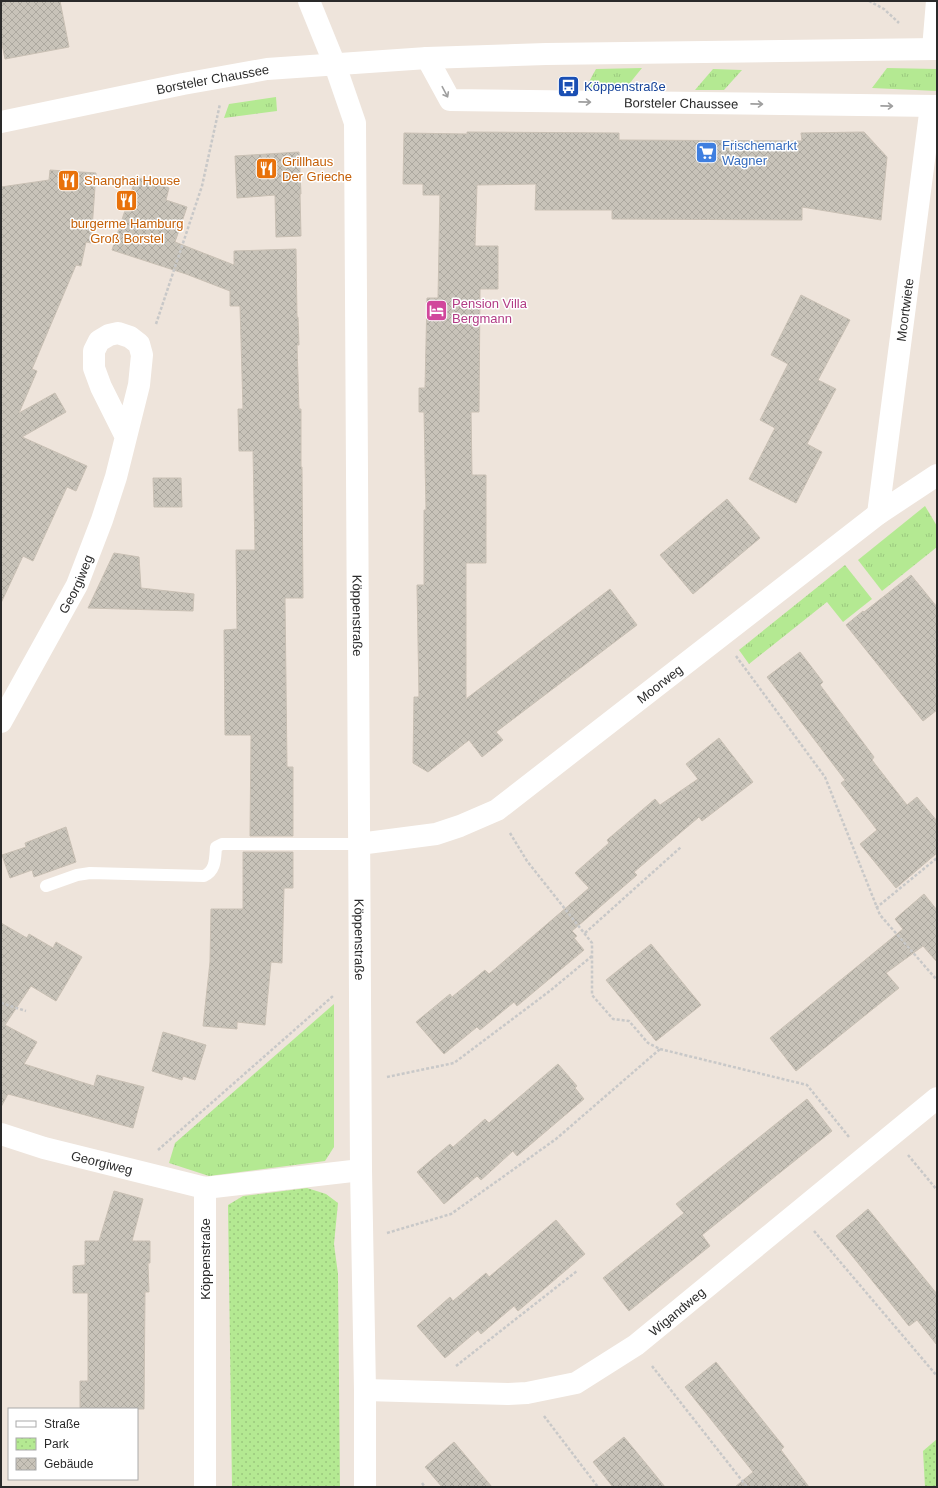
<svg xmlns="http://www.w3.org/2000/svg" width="938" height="1488" viewBox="0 0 938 1488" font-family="Arial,sans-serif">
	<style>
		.grass { fill: url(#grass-tufts) }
		.park { fill: url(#park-dots) }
		.building { fill: url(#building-cross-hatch); stroke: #c9c0b4 }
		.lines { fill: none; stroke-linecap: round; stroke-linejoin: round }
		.path { stroke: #c8c8c8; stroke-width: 2.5; stroke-dasharray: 3 2; stroke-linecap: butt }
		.lane { stroke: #fff; stroke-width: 12 }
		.street { stroke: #fff; stroke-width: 22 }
		.secondary { stroke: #fff; stroke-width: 22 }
		.oneway { stroke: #9f9f9f }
		.labels { text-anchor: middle; stroke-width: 3; stroke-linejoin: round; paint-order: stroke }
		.street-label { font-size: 13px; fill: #2a2a2a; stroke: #fff }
		.transit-label { font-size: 13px; fill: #164399; stroke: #fff; text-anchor: start }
		.shop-label { font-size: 13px; fill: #366cbe; stroke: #fff; text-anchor: start }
		.food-label { font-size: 13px; fill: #c56008; stroke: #fff; text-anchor: start }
		.hotel-label { font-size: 13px; fill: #b23c85; stroke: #fff; text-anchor: start }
	</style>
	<defs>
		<pattern id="grass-tufts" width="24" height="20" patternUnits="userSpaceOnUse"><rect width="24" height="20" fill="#b4e992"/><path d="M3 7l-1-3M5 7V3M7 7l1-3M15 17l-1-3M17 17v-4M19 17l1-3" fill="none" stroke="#9bc87e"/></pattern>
		<pattern id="park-dots" width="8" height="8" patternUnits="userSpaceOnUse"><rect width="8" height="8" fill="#b4e992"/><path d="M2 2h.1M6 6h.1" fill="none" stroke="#9bc87e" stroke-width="1.8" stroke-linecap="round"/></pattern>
		<pattern id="building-cross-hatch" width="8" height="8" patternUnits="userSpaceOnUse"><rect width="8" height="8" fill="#c8c3b9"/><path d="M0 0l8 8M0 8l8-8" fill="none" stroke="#aca89f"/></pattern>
	</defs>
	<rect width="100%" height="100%" fill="#eee4db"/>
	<g class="grass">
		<polygon points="642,68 625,89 584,91 596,69"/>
		<polygon points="887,68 937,69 937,91 872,88"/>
		<polygon points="713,69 742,70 724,90 695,90"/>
		<polygon points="276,97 277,111 224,118 229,104"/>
		<polygon points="925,506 937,526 937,547 882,591 858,560"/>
		<polygon points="845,565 872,599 843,622 827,602 749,664 739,650"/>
		<polygon points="334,1004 334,1147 325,1161 209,1176 169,1163 175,1143"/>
	</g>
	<g class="park">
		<polygon points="307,1188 326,1194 338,1203 334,1244 338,1274 340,1487 232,1487 228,1205 243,1196"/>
		<polygon points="937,1439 937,1487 925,1487 923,1451"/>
	</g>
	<g class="building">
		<polygon points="1,1 60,1 69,47 5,59 1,39"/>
		<polygon points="467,132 619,133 619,140 802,141 801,133 864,132 887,157 881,220 802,207 802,220 612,219 612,210 535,210 536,184 477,185 475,246 498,246 498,289 480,289 479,412 471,412 472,475 486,475 486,563 466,563 466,699 610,589 637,625 496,732 503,740 482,757 469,740 428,772 413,763 414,697 419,697 417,585 424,585 424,510 426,510 424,412 419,412 419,388 425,388 427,298 438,298 440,195 423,195 423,184 403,184 404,133 467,134"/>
		<polygon points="299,152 301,194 300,194 301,236 276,237 275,195 237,198 235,156"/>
		<polygon points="50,170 96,173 91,243 86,242 81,266 76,265 57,310 32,369 37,371 19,413 55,393 66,412 22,437 87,466 76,491 67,487 33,561 23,556 1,603 1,187 49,180"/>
		<polygon points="136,177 169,188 166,200 187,207 175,242 234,265 234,251 296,249 297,317 298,317 299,345 297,345 299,409 301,409 301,467 302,467 303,598 285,598 287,767 293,767 293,836 250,836 251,735 225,735 224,630 237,629 236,550 255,550 253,451 239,451 238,409 243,409 240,306 230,306 230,291 186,274 112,250"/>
		<polygon points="801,295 850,320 818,380 836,389 807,444 822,452 796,503 749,479 775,428 760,420 788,364 771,355"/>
		<polygon points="153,478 181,478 182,507 154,507"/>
		<polygon points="727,499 760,538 693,594 660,555"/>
		<polygon points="114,553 139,557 141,588 194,594 193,611 88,608"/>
		<polygon points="911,575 937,607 937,710 923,721 846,625 863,611 864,612"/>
		<polygon points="800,652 823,682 820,685 874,757 872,760 907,805 917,797 937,821 937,853 896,888 860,844 877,830 841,783 845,780 767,677"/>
		<polygon points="719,738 753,782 702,821 699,817 634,872 637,875 572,931 577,936 574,938 584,950 517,1006 514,1002 480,1030 477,1027 444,1054 416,1022 450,994 452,997 485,970 489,974 589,888 575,873 609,843 607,840 655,799 660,805 698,779 686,764"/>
		<polygon points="66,827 76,862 34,877 32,870 10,878 2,855 26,847 25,843"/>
		<polygon points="243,852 293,852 293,888 284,888 282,963 271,962 265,1025 237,1022 237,1029 203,1026 210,962 211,909 243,909"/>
		<polygon points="924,894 937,910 937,962 923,946 886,973 899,988 796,1071 770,1038 903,929 895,919"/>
		<polygon points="1,923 27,938 29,934 53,948 56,942 82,957 56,1001 31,986 5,1025 37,1042 24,1064 94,1086 97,1075 144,1087 133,1128 8,1094 1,1107"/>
		<polygon points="651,944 701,1005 656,1041 606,980"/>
		<polygon points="163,1032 206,1045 195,1080 183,1076 182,1080 152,1071"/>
		<polygon points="558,1064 577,1086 575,1088 584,1099 517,1156 513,1151 481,1180 477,1176 444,1204 417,1172 450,1144 453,1147 485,1119 489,1123"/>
		<polygon points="807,1099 832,1131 702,1235 710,1246 629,1311 603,1278 684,1213 676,1204"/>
		<polygon points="114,1191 143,1199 132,1241 150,1241 150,1263 148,1263 149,1292 145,1292 144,1409 80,1409 80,1381 88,1381 88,1293 73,1293 73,1266 85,1265 85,1241 99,1241"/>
		<polygon points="868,1209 937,1294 937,1345 917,1320 909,1326 836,1236"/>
		<polygon points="556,1220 585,1254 518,1311 514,1306 481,1334 478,1330 445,1358 417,1326 450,1297 453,1301 486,1273 489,1277"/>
		<polygon points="716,1362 784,1447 781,1450 809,1487 735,1487 753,1472 685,1387"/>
		<polygon points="624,1437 648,1466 665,1487 613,1487 593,1462"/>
		<polygon points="454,1442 492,1487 442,1487 425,1467"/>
	</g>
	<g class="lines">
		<g class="path">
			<polyline points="869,1 884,9 899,23"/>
			<polyline points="156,324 202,186 220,104"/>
			<polyline points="736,656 825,777 880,915 937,980"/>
			<polyline points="510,833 527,861 592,943 592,995 613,1019 629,1021 648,1043 660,1049 807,1085 849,1137"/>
			<polyline points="876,908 937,858"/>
			<polyline points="585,933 681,847"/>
			<polyline points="1,1003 26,1011"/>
			<polyline points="387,1077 454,1063 551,990 592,956"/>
			<polyline points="158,1150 333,996"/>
			<polyline points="908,1155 937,1190"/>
			<polyline points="814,1231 937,1376"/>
			<polyline points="387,1233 451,1214 556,1139 660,1049"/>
			<polyline points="456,1366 577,1271"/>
			<polyline points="652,1366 747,1487"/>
			<polyline points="544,1416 598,1487"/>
			<polyline points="422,1483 425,1487"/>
		</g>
		<path class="lane" d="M46 886 77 875 90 873 204 876C216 871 215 858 216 847L222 844H359"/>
		<g class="street">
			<path id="s1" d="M309 1 335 65 355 123 361 1170 365 1390V1487"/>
			<polyline points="933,49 937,1"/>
			<path id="s2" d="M427 58 450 100 937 106"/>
			<path id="s3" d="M878 514 931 106"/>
			<path id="s4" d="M1 722 77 585 102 520 116 477 139 385 142 355 139 344 130 337 118 333 109 335 99 341 94 351V368L101 387 125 435"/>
			<path id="s5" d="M359 844 436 834 460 826 497 810 878 514 937 475"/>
			<path id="s6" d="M1 1134 44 1148 205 1188 361 1170"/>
			<path id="s7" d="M365 1390 508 1394 527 1393 576 1383 636 1345 937 1098"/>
			<polyline points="205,1487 205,1188"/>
		</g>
		<path class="secondary" id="s8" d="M1 122 183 84 267 69 427 58 546 54 937 49"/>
	</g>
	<defs><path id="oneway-shaft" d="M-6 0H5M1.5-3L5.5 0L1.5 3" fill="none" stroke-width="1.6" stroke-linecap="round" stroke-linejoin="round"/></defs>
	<g class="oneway">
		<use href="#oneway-shaft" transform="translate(445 92) rotate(62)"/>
		<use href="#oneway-shaft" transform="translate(585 102) rotate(1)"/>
		<use href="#oneway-shaft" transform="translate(757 104) rotate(1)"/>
		<use href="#oneway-shaft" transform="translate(887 106) rotate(1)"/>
	</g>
	<defs>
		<symbol id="bus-square" viewBox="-11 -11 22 22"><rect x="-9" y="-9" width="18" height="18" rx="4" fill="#1a4fb4" stroke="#fff"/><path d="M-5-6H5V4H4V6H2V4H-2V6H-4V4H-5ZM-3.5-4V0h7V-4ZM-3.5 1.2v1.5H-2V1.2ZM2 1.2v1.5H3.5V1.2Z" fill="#fff"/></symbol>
		<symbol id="supermarket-square" viewBox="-11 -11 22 22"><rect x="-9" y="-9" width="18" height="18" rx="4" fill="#3f7fe0" stroke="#fff"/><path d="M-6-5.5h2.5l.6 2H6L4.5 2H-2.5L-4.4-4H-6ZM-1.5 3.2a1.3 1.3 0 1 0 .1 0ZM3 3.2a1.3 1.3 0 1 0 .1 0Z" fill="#fff"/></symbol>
		<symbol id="restaurant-square" viewBox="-11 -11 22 22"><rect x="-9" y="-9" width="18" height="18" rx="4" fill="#e8710a" stroke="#fff"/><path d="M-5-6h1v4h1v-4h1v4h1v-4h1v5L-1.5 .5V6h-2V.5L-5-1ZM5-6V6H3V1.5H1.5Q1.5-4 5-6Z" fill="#fff"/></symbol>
		<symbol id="hotel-square" viewBox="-11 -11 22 22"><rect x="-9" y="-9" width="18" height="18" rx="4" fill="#d1479c" stroke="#fff"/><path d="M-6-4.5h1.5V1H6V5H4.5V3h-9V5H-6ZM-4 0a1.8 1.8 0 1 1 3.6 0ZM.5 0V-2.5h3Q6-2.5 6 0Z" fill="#fff"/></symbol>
	</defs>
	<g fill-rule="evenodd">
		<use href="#bus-square" x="556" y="74" width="25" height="25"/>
		<use href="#supermarket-square" x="694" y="140" width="25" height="25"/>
		<use href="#restaurant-square" x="254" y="156" width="25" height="25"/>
		<use href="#restaurant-square" x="56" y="168" width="25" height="25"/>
		<use href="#restaurant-square" x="114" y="188" width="25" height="25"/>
		<use href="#hotel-square" x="424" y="298" width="25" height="25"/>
	</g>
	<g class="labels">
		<g class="street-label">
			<text dy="5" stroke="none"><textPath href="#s8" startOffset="216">Borsteler Chaussee</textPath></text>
			<text dy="5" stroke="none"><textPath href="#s2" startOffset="279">Borsteler Chaussee</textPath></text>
			<text dy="5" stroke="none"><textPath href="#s3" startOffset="206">Moortwiete</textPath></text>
			<text dy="5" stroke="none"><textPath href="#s4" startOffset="157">Georgiweg</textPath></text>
			<text dy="5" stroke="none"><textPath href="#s1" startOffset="623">Köppenstraße</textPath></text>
			<text dy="5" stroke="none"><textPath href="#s5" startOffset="349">Moorweg</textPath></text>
			<text dy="5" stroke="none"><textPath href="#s1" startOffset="947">Köppenstraße</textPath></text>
			<text dy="5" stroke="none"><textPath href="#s6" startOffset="105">Georgiweg</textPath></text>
			<text transform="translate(205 1259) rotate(-90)" y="5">Köppenstraße</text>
			<text dy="5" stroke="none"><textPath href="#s7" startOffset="336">Wigandweg</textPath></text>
		</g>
		<g class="transit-label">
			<text x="584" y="91">Köppenstraße</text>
		</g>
		<g class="shop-label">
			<text x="722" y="150">Frischemarkt<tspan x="722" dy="15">Wagner</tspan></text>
		</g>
		<g class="food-label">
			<text x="282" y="166">Grillhaus<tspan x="282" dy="15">Der Grieche</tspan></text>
			<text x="84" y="185">Shanghai House</text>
			<text x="127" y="228" text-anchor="middle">burgerme Hamburg<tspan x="127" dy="15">Groß Borstel</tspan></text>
		</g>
		<g class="hotel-label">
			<text x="452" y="308">Pension Villa<tspan x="452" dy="15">Bergmann</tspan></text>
		</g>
	</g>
	<rect width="938" height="1488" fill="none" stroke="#2a2a2a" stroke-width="4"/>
	<rect x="8" y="1408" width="130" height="72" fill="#ffffff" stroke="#aaaaaa"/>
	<rect x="16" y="1421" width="20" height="6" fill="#ffffff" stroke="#aaaaaa"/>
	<text x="44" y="1428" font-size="12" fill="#2a2a2a">Straße</text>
	<rect x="16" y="1438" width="20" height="12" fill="url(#park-dots)" stroke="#aaaaaa"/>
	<text x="44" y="1448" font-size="12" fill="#2a2a2a">Park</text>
	<rect x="16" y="1458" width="20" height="12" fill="url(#building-cross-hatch)" stroke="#aaaaaa"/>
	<text x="44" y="1468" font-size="12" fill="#2a2a2a">Gebäude</text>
</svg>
